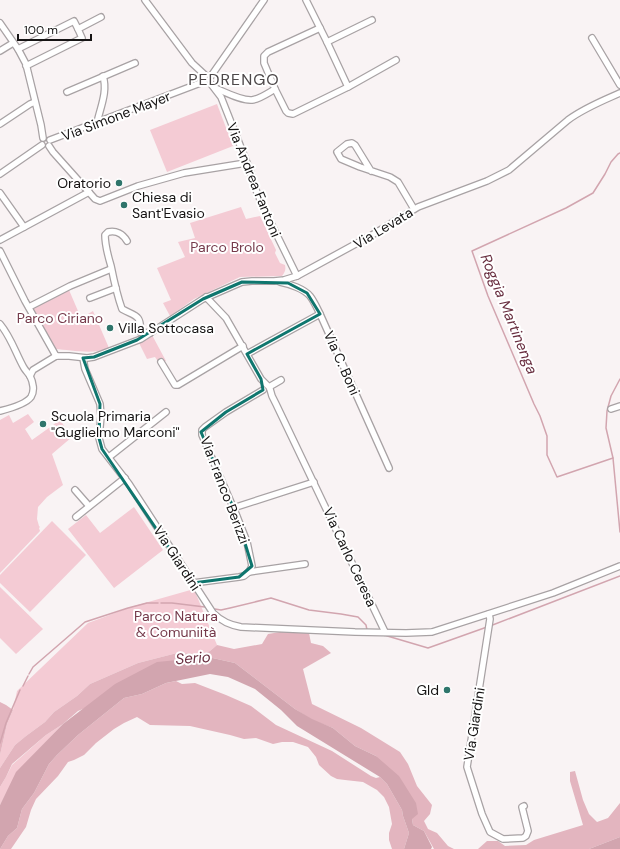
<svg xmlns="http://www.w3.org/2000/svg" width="620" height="849" viewBox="0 0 620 849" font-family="'DM Sans',sans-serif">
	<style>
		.green { fill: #f4cbd4 }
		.forest { fill: #e3b5bf }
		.water { fill: #d2a5af }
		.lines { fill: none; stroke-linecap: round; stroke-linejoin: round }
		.stream { stroke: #d2a5af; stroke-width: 1.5 }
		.minor-casing { stroke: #a8a2a4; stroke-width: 8 }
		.minor { stroke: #fff; stroke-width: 5.5 }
		.marked { fill: none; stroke: #0f766e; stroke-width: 3; stroke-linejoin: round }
		.poi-dot { fill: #2e756b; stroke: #fff; stroke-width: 1.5 }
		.labels { text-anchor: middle; stroke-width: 4; stroke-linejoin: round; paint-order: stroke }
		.street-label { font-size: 14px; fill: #161414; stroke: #fff }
		.poi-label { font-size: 14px; fill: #161414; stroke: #fff; text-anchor: start }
		.park-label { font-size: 14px; fill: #753a4b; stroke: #fff }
		.water-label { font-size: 15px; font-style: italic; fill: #692f40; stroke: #fff }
		.quarter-label { font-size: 16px; letter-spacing: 1px; fill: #4d4849; stroke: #fff }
	</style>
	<rect width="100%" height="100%" fill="#f9f3f4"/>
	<g class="green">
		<polygon points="217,104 233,146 167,172 150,130"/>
		<path d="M241 207 246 219 260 216 276 250 275 253 280 263 285 265C286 270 285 272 282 276L240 277 194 299 170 316 163 303 171 300 157 268 185 257 178 242 195 238 190 223Z"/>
		<path d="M69 290 81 318 93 311 109 348C94 355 71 350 55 349L33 308Z"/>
		<polygon points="152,335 166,361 159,363 155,357 147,359 139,343"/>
		<polygon points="28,414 34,422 25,429 32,440 60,420 72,437 52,454 63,485 47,497 38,507 37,519 39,526 40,527 39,528 40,531 0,573 0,420 9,415 13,423"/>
		<polygon points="134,507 163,550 114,588 68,529 86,515 100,533"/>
		<polygon points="52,521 86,555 30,612 0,583 0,575"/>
		<polygon points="0,587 43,629 16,654 0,638"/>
		<polygon points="194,589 217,645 210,651 202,654 177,653 138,663 90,684 77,696 54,712 45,722 26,736 15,745 0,768 0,755 7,724 13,710 17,691 88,623 134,606"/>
		<polygon points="63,724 17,772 0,805 0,787 6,777 12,765 46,735"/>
	</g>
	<g class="forest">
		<polygon points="280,632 309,633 311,643 323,646 331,653 303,669 312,704 361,728 400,752 408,764 417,786 432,805 430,814 424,821 428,829 437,833 448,846 454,849 434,849 424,831 413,825 412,819 376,756 355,746 333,728 312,720 295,709 235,663 208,657 78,711 63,724 46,735 12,764 6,777 0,787 0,768 15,745 26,736 45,722 54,712 77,696 90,684 138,663 177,653 202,654 210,651 217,645 234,649 262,644 268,634"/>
		<polygon points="176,681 182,684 195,683 226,695 251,706 276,725 332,751 371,776 376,778 380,777 387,784 402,810 403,816 409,833 404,849 392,849 389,840 389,833 392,824 389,807 384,797 377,790 363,782 345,780 337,779 331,776 319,765 316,757 308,747 293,742 282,742 273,744 256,738 244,739 230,735 190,726 150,725 137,717 124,723 114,729 96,743 84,755 74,760 68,762 58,776 36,799 31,810 26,827 11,849 0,849 8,836 17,828 22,809 34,793 49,764 57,755 78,735 124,698 142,694 166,683"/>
		<polygon points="0,702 6,705 13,710 7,724 0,755"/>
		<polygon points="575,771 583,800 589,814 597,822 608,818 620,803 620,837 589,849 478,849 487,841 498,841 505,846 526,845 534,840 583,825 570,781 570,772"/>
	</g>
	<g class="water">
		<polygon points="208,657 235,663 295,709 312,719 333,728 355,746 376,756 399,776 416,803 418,814 412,819 413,825 424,831 432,847 431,849 404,849 409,833 403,816 402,810 387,784 380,777 297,726 281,710 255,689 228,677 210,674 166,683 142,694 124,698 78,735 57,755 49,764 34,793 22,809 17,828 8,836 0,849 0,805 16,772 63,724 115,684 157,662"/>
		<polygon points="620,837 620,849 589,849"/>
	</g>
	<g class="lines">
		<g class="stream">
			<polyline points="620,379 611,396 607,411 606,428 613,458 620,532"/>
			<polyline points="613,458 557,477 547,455 547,436 540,416 534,404 488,296 472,251 566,208 593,193 605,174 611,162 618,154 620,153"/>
			<polyline points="161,603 172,603 205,607"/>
			<polyline points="215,609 221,610 230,608 271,598 309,610 341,614 358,617 366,625 367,630"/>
			<polyline points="490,626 620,576"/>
			<polyline points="384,635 428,648 487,627"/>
			<polyline points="29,674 33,667 85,622 128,608 147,603 158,603"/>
			<polyline points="23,686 28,676"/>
			<polyline points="0,743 6,723 20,690"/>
		</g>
		<defs>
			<g id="minor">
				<polyline points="145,0 192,63 205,75"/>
				<polyline points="306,0 327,42 348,87 396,60"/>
				<polyline points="0,23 18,49 26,64 41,125 43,138"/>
				<polyline points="592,38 620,85"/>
				<polyline points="327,42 372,20"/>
				<polyline points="18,49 74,21 78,29"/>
				<polyline points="0,51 13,43"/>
				<polyline points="26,66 82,38 78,29 101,17"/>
				<polyline points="211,76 264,0"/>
				<polyline points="211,84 221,97 251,173 253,183 265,211 297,276"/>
				<path d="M215 88C225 92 241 101 252 100 260 99 268 93 275 89L264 63V56L268 52 320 28"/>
				<polyline points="275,89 286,111 288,113 293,114 348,87"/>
				<polyline points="67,92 135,63"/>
				<path d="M97 123C100 108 108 92 103 76"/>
				<polyline points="0,124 30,104 35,102"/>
				<polyline points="50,140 203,82"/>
				<polyline points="49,146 53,152 95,199 100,201 138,186 184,173 246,163"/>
				<polyline points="371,171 355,145 352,143 347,144 337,152 341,159 360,167 390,177 398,182 414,209"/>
				<polyline points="0,174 42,145"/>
				<polyline points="0,193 24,227"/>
				<polyline points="0,240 89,192"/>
				<path d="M127 241C123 234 116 230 108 232L105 235C105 246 108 256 111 266 114 281 117 295 122 309 134 316 142 314 140 332L150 333"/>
				<polyline points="0,251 25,301 56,356"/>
				<path d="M280 282C290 284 304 289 310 296 314 301 317 308 320 314L389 468"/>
				<polyline points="206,297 226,318 261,379 267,385"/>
				<polyline points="90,298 116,288"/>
				<polyline points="29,307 70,286 111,269"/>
				<path d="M0 324C11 337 16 354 24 368 26 371 28 373 30 376 33 382 35 391 31 397 26 404 8 409 0 411"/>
				<polyline points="247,354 320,314"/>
				<path d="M56 356H69L87 358 94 357 141 339 203 299 235 285 242 282 252 281H274L284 280 297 276 372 235 418 207 487 181 509 170 568 120C584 108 602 101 620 93"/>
				<path d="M83 358 85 369 100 404 101 416 99 438 102 449 129 484 213 613C221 621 229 625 241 627L355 632 406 633 432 632 553 593 620 566"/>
				<polyline points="161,362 175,385 178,385 243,346"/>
				<polyline points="30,376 33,370 56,356"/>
				<polyline points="269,387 281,380"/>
				<polyline points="270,389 272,396 276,404 385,632"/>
				<polyline points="611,409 620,406"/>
				<polyline points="109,457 166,412"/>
				<polyline points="75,490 89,506"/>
				<polyline points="233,508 314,482"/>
				<polyline points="76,517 125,478"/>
				<polyline points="249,572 305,564"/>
				<polyline points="193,583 239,577 244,576 249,572 252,566 247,542 236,514 202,435 202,430 205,427 226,412 263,390"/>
				<polyline points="489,614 490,619 467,767 482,814 490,832 503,839 523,838 526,836 528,831 522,807 524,806"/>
			</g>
		</defs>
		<use href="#minor" class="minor-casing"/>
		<use href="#minor" class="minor"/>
	</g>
	<path class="marked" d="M242 282 288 283 307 293 320 314 247 354 261 379 263 390 226 412 201 432 236 514 252 566 239 577 193 583 102 449 99 438 100 404 83 358 94 357 137 340 203 299Z"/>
	<g class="poi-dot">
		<circle cx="119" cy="183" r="4"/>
		<circle cx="124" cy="205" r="4"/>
		<circle cx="110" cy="328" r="4"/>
		<circle cx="43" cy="424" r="4"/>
		<circle cx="447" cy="690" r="4"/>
	</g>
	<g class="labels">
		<g class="street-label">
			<text transform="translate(116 116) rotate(-21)" y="5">Via Simone Mayer</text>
			<text transform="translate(254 180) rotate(68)" y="5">Via Andrea Fantoni</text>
			<text transform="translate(383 228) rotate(-31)" y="5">Via Levata</text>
			<text transform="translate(342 363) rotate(66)" y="5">Via C. Boni</text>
			<text transform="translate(225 490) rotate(69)" y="5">Via Franco Berizzi</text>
			<text transform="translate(350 557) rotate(65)" y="5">Via Carlo Ceresa</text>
			<text transform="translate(177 558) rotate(57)" y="5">Via Giardini</text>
			<text transform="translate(474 724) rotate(-81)" y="5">Via Giardini</text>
		</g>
		<g class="poi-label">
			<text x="111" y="188" text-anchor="end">Oratorio</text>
			<text x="132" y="202">Chiesa di<tspan x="132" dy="16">Sant'Evasio</tspan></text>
			<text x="118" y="333">Villa Sottocasa</text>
			<text x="51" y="421">Scuola Primaria<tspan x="51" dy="16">"Guglielmo Marconi"</tspan></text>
			<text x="439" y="695" text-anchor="end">Gld</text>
		</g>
		<g class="park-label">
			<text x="227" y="252">Parco Brolo</text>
			<text x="60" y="323">Parco Ciriano</text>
			<text x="176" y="621">Parco Natura<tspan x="176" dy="16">&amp; Comuniità</tspan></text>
		</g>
		<g class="water-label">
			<text transform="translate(509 314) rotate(68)" y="5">Roggia Martinenga</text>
			<text transform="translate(193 658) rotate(-4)" y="5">Serio</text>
		</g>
		<g class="quarter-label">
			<text x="234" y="85">PEDRENGO</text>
		</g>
	</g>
	<path d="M18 34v6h73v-6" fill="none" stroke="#161414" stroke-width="2"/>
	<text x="24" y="34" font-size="12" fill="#161414" stroke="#ffffff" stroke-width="3" paint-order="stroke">100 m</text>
</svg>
